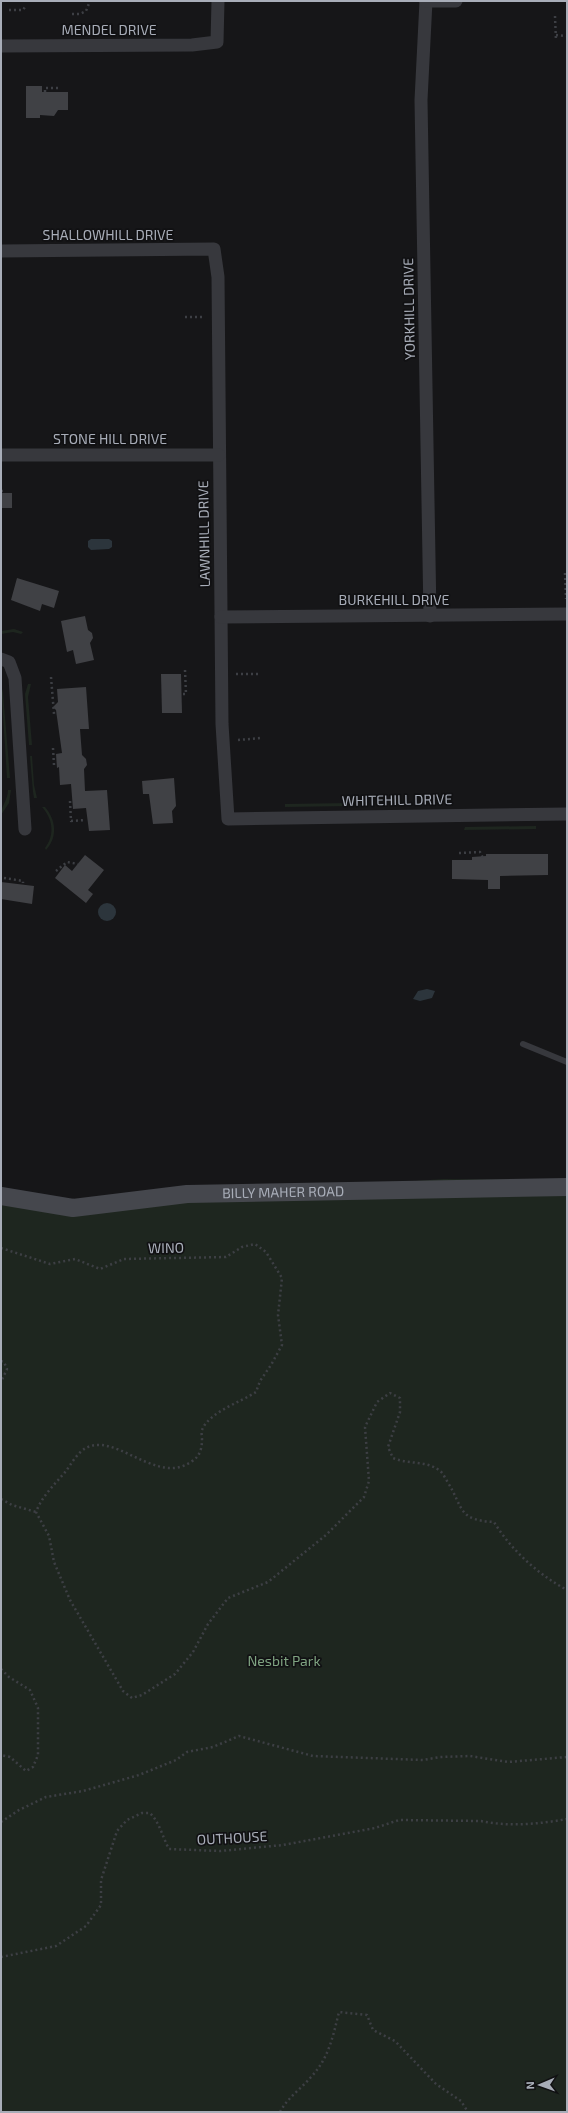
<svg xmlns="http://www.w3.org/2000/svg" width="568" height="2113" viewBox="0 0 568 2113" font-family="'Exo 2',sans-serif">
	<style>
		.green { fill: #1e261f }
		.water { fill: #2c353c }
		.building { fill: #404145 }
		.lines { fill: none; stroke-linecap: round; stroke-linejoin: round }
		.path { stroke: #3d3f44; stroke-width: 2.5; stroke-dasharray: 2 3; stroke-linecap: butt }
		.service { stroke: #37383d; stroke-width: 6 }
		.minor { stroke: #37383d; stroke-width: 13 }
		.secondary { stroke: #45474d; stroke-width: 18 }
		.labels { text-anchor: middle; stroke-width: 3.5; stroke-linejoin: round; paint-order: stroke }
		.street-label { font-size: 14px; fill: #a8adb8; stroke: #111113 }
		.park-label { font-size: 14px; fill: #7fa381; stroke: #111113 }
	</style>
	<rect width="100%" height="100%" fill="#161618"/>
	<g class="green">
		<polygon points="14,629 23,632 21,634 13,632 1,634 1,631"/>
		<polygon points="1,683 3,693 10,778 7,778"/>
		<polygon points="28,684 31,684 28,697 32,745 29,745 25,694"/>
		<polygon points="30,756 32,756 34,785 37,798 34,798 33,792"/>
		<path d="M8 790H11L9 803 1 815C1 806 8 800 8 790Z"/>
		<polygon points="351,803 351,806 285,807 285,804"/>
		<path d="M42 807H45C56 820 58 837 46 850L45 848C55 835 53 819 42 807Z"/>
		<polygon points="536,826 536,829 464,830 465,827"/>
		<polygon points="443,1179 567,1180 567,2112 1,2112 1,1195 58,1207"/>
	</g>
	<g class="water">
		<polygon points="91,539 109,539 112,541 112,547 109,549 91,550 88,547 88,541"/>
		<circle cx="107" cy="912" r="9"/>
		<polygon points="427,989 435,991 432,998 420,1001 413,999 418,991"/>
	</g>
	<g class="building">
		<polygon points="26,86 42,86 42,92 68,92 68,110 58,110 54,116 40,115 40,118 26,118"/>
		<rect x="1" y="493" width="11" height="15"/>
		<polygon points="17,578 59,591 54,608 42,604 40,611 11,600"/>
		<polygon points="85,616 88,630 92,633 93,638 90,643 94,660 76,664 73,650 67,652 61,621"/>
		<polygon points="161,674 181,674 182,713 162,713"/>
		<polygon points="86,687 89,729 80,729 82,755 86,759 87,765 84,769 85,791 107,790 110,830 89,831 86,808 73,809 71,784 60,785 59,767 57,768 56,754 62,753 56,710 53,707 58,702 57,689"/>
		<polygon points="174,778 176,806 172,811 173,823 153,824 149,794 143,794 142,781"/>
		<polygon points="486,854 548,854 548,875 500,876 500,889 488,889 488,880 452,879 452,860 472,860 472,857 486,856"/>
		<polygon points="85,855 104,870 88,890 93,894 86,903 55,878 65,865 72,871"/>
		<polygon points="1,882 34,886 32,904 1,899"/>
	</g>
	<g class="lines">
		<g class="path">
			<polyline points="9,10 23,10 25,7"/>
			<polyline points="72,14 80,14 86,11 90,1"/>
			<polyline points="555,16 556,41"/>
			<polyline points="556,35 567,36"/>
			<polyline points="45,92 45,88 61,88"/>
			<polyline points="185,317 202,317"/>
			<polyline points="1,491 6,491"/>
			<polyline points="565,573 566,599"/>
			<polyline points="236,674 259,674"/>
			<polyline points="51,677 54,714 57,714"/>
			<polyline points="183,694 186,694 185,670"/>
			<polyline points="238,740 261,738"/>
			<polyline points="53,748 54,765 56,765"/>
			<polyline points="70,801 71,821 85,820"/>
			<polyline points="459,853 480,852 483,858"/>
			<polyline points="56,871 67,862 78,864"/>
			<polyline points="4,878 23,881 23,883"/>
			<path d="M1 1248 50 1264 75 1259 100 1269 124 1259 226 1257 242 1247 255 1244 266 1252 282 1278 278 1315 282 1345 271 1365 260 1381 256 1392C241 1402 209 1412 202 1430 201 1432 202 1436 202 1439 202 1454 197 1460 183 1466 151 1478 113 1433 86 1448 78 1452 71 1464 66 1471 55 1484 42 1496 36 1512L49 1536 54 1562 70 1600 123 1691 132 1698 142 1695 175 1674 193 1652 208 1624 228 1598 268 1582 326 1535 364 1497 369 1481 365 1427 377 1402 390 1393 400 1398V1412L388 1447 393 1458C410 1465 427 1460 440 1471 443 1473 445 1478 447 1481 464 1508 457 1520 494 1522 511 1550 539 1575 567 1590"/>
			<polyline points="1,1361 4,1362 7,1369 1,1382"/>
			<polyline points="1,1499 12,1505 36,1512"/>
			<polyline points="1,1669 9,1677 30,1690 38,1708 38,1755 33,1767 26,1771 10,1757 1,1755"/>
			<polyline points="1,1822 19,1810 46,1797 83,1791 139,1775 176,1760 187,1752 213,1747 239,1736 313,1756 423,1760 440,1757 470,1756 508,1762 567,1757"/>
			<path d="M1 1957 56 1946 86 1926 101 1905V1880L117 1831 127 1820 142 1813H150C160 1823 162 1836 169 1849L220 1851 283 1845 375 1828 399 1820 481 1821C508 1827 540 1824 567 1819"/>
			<path d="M280 2112C288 2097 301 2089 311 2077 329 2058 333 2036 339 2012L367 2015 373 2030 395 2041 436 2084 461 2101 468 2112"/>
		</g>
		<polyline class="service" points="523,1044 567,1062"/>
		<g class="minor">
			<polyline points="426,1 421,100 430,616"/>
			<polyline points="426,1 456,1"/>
			<polyline points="1,46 192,45 217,42 218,1"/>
			<polyline points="1,251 214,249 218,277 222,724 228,819 567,814"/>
			<polyline points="1,455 219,455"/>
			<polyline points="221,617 567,614"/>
			<polyline points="1,659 9,662 15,678 25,829"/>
		</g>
		<path class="secondary" id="s1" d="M1 1196 73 1208 187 1194 567 1187"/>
	</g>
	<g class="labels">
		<g class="street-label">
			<text x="109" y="35">MENDEL DRIVE</text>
			<text x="108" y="240">SHALLOWHILL DRIVE</text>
			<text transform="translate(409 309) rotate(-91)" y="5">YORKHILL DRIVE</text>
			<text x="110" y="444">STONE HILL DRIVE</text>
			<text transform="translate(204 534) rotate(-91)" y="5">LAWNHILL DRIVE</text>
			<text x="394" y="605">BURKEHILL DRIVE</text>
			<text transform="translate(397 800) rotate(-1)" y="5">WHITEHILL DRIVE</text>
			<text dy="5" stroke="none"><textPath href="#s1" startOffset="284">BILLY MAHER ROAD</textPath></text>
			<text transform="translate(166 1248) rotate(-1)" y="5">WINO</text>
			<text transform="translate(232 1838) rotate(-3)" y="5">OUTHOUSE</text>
		</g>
		<g class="park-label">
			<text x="284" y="1666">Nesbit Park</text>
		</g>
	</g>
	<rect width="568" height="2113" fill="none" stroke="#a8adb8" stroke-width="4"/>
	<g transform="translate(540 2085) rotate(268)" stroke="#111113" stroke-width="3" paint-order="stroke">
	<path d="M0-3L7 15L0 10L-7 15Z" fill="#a8adb8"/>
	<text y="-6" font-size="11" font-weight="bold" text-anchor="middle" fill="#a8adb8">N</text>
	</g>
</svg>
